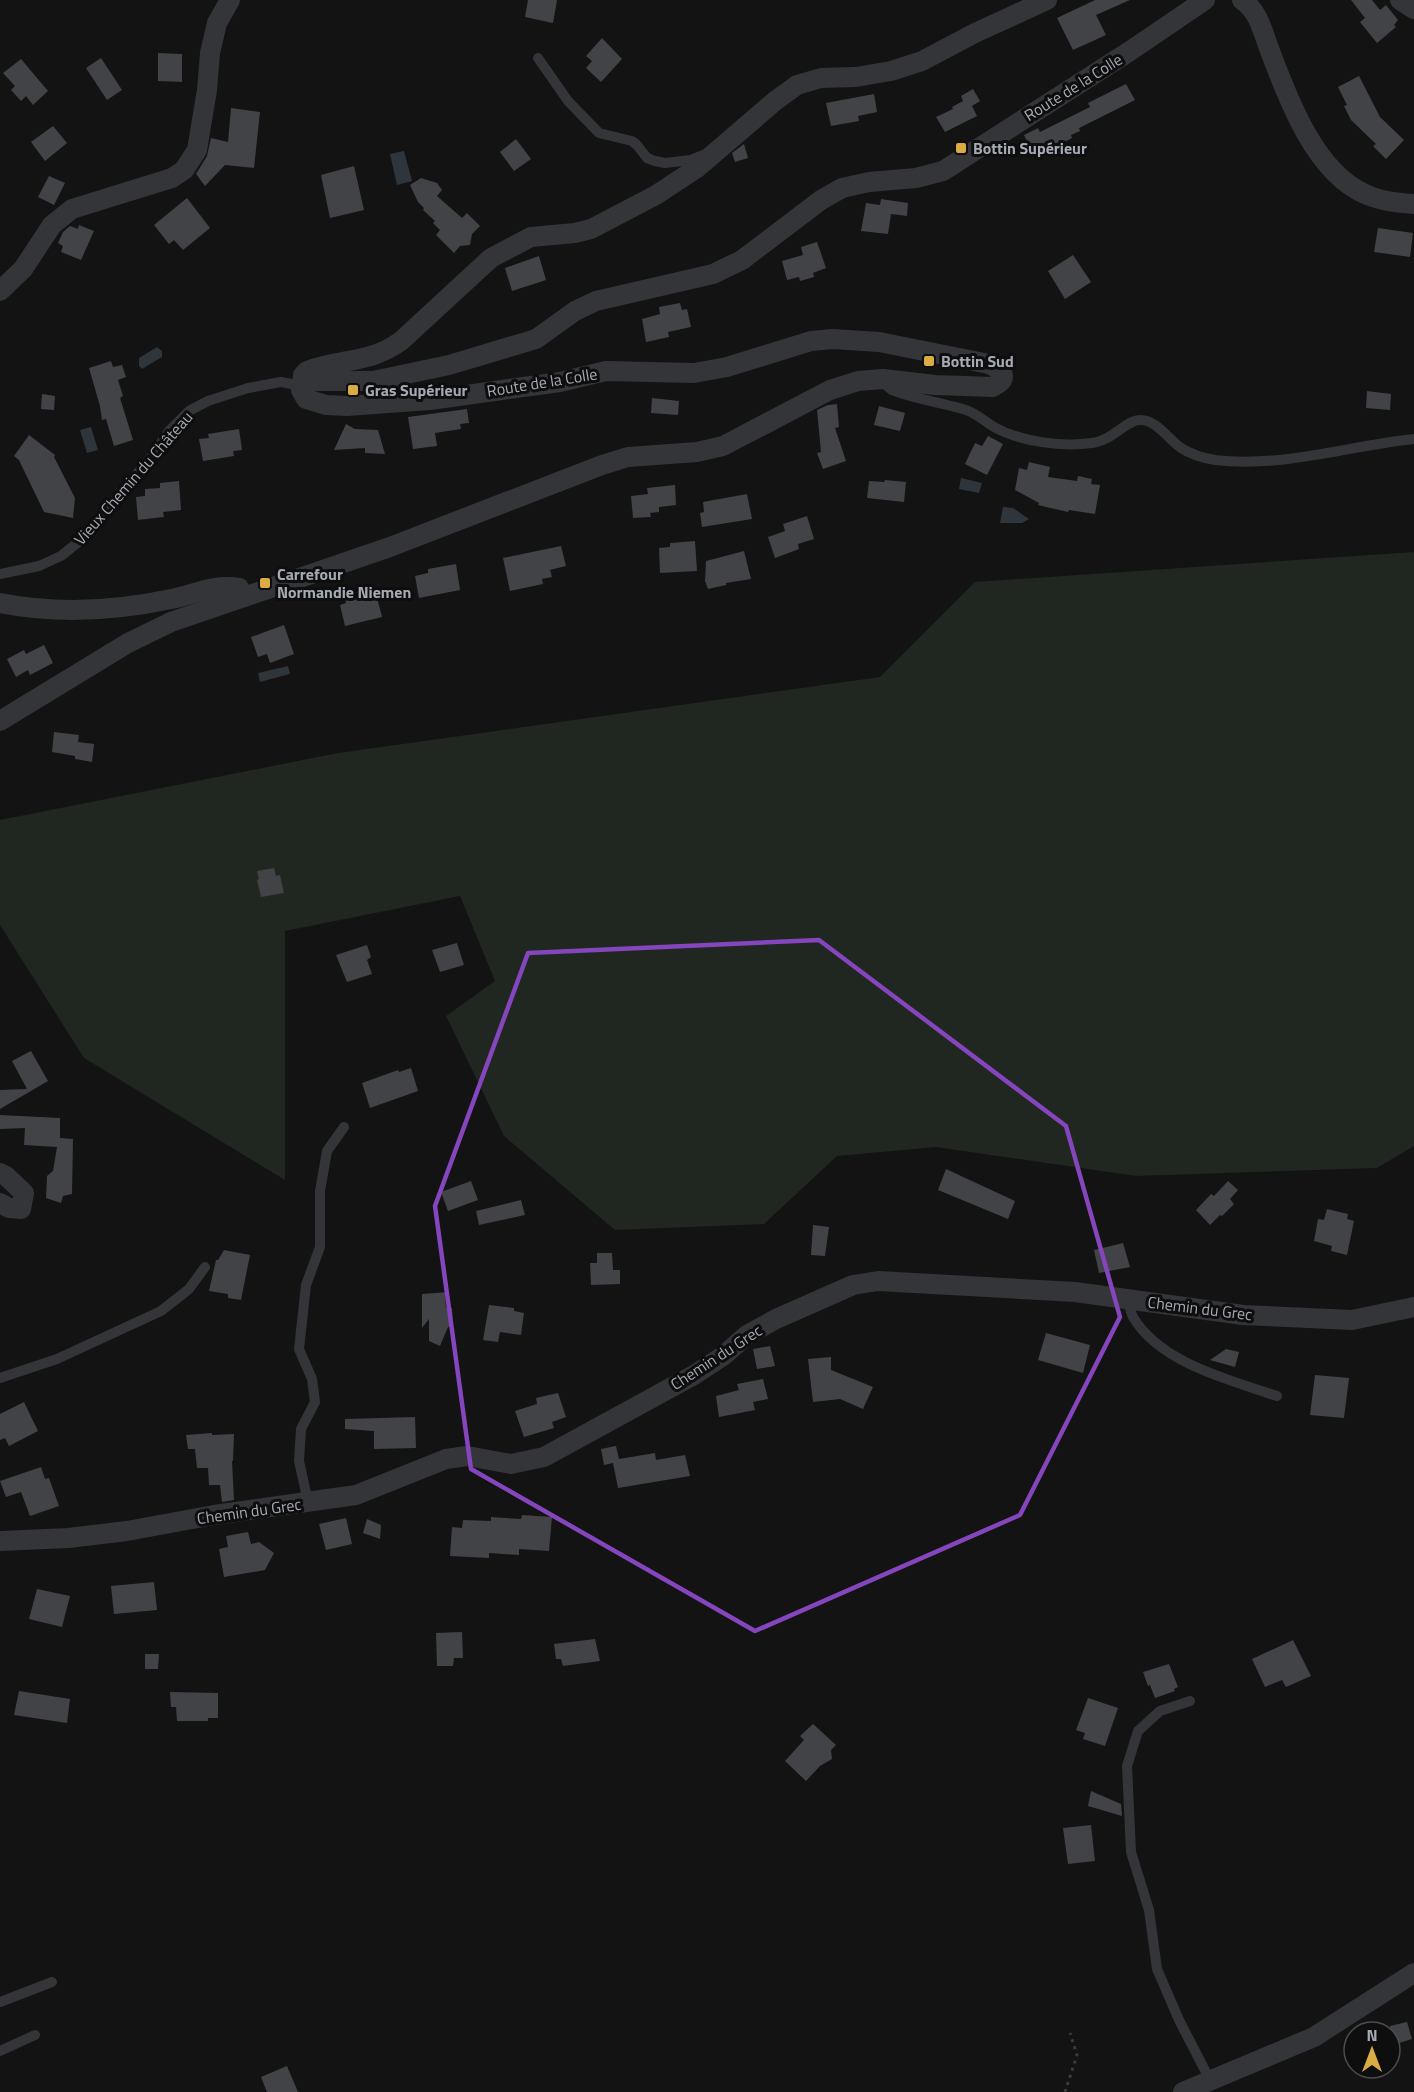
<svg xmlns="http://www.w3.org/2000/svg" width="1414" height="2092" viewBox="0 0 1414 2092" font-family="'Titillium Web',sans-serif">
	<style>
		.green { fill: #202620 }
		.water { fill: #2e353b }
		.building { fill: #424347 }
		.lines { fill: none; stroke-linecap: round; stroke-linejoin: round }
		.path { stroke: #3a3c40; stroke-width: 3; stroke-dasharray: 3 4.5; stroke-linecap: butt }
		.service { stroke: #343539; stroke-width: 10 }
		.minor { stroke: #343539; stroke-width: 20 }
		.marked { fill: none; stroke: #8445bd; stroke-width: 4.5; stroke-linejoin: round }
		.poi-dot { fill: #dbac44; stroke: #0e0e0f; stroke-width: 2 }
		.labels { text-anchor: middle; stroke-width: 6; stroke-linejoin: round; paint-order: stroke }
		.street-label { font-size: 16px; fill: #a6aab3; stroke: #0e0e0f }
		.poi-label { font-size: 16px; font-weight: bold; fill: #a6aab3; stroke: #0e0e0f; text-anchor: start }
	</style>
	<rect width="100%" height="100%" fill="#131314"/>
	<polygon class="green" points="1414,552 1414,1146 1377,1168 1136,1176 936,1147 837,1156 764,1224 615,1230 504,1136 446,1016 495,981 460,896 285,931 285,1180 84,1058 0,925 0,820 338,753 880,677 975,582"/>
	<g class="water">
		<polygon points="404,151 412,181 397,185 390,154"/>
		<polygon points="157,347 162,351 162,357 142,369 139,366 139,358"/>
		<polygon points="91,427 98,450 87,453 80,430"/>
		<polygon points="961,478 982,483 979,493 959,489"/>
		<polygon points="1003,507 1013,508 1029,519 1022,523 1000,523"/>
		<polygon points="288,666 290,674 260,682 258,673"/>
	</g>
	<g class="building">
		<polygon points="528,0 557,0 553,23 525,17"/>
		<polygon points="1095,0 1130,0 1096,15 1106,35 1073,50 1057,18"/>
		<polygon points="1351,0 1372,0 1380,10 1386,5 1398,20 1394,25 1396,27 1377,43 1360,22 1365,18"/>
		<polygon points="602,38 622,59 601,82 586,68 592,61 586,56"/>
		<polygon points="158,53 182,54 182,82 158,81"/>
		<polygon points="101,58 122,90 107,100 86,68"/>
		<polygon points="21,59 48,91 33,105 26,96 21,101 11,90 15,86 3,73"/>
		<polygon points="1359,76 1380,117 1404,140 1386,159 1373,146 1376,144 1351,120 1344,106 1347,105 1338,87"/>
		<polygon points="1126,84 1135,100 1079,128 1080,131 1071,135 1072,138 1047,151 1045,146 1032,153 1024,135 1038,128 1040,132 1090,107 1088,103"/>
		<polygon points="973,89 980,101 972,106 977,116 945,132 936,117 953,109 952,107 963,101 961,96"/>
		<polygon points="874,94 877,112 858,116 859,121 831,126 826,103"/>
		<polygon points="231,108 260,112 254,168 225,165 205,186 196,174 207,156 211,138 228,142"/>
		<polygon points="53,126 67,143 45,161 31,142"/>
		<polygon points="516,139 531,159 514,171 500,152"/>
		<polygon points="744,144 748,158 735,162 732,153"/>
		<polygon points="354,166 364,210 330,218 321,175"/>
		<polygon points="49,176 65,183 54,205 38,197"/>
		<polygon points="421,178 437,183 442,190 437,196 462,218 467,213 480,226 472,234 470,245 460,246 454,253 436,235 440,230 433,223 435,221 423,210 424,208 418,202 410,185"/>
		<polygon points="187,198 210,228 183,250 174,240 169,244 154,225"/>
		<polygon points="881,199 908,203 907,216 891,214 888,234 861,231 866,203 880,205"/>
		<polygon points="79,225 94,231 81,260 61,252 63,246 58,243 63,232 70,226 78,229"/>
		<polygon points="1378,228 1413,233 1410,257 1374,252"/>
		<polygon points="817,242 826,268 813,273 814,277 800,281 799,277 787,280 782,261 803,255 801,247"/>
		<polygon points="1073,255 1091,282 1065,299 1048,271"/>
		<polygon points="539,256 546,280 512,291 505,268"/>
		<polygon points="680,303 682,310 687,309 691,327 668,332 669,337 646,342 642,319 660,314 659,307"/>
		<polygon points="111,361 113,367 122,365 126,377 118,380 123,396 120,398 133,440 114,446 106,419 102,420 100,406 89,368"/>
		<polygon points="1367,391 1391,394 1390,410 1366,408"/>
		<polygon points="42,394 55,396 54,410 41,409"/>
		<polygon points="652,398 679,401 678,415 651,413"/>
		<polygon points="837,404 839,427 835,428 846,461 823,469 817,453 821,452 817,410 828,405"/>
		<polygon points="879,406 905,413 900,431 874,425"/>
		<polygon points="467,409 469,423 460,424 461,429 435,433 437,446 413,449 408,417"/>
		<polygon points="346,424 355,429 378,430 385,454 365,453 365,448 334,450"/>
		<polygon points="239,429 242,450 233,451 234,456 203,461 199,439 209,438 208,434"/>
		<polygon points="29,435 55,455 54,457 75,498 73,518 44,512 19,460 14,456"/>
		<polygon points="988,436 1003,444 987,475 965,464 975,443 982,446"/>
		<polygon points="1029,462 1050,467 1048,477 1077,481 1078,476 1092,479 1091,484 1100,485 1095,514 1069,510 1068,512 1038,505 1039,503 1015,490 1019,468 1027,470"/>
		<polygon points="885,480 906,482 904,502 867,498 869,481 884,482"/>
		<polygon points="179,481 181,510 163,512 164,517 138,520 136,497 145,496 145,489 160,488 160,483"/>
		<polygon points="675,485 676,505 659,507 659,512 650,513 651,517 633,518 631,496 648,494 647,488"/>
		<polygon points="747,494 752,519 702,527 700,513 704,512 703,502"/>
		<polygon points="807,516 814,539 798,544 799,549 775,558 768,537 785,531 783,524"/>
		<polygon points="695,541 697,571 660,573 659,548 670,547 670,543"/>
		<polygon points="561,546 566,566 550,570 552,577 542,579 543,584 510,591 503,558"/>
		<polygon points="744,551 751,579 726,583 726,585 708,589 705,581 706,561"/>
		<polygon points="456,564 460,590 419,598 415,576 428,573 428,569"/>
		<polygon points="374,586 382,617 345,626 340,605 346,603 344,593"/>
		<polygon points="284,625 294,654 270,663 267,654 258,657 251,637"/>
		<polygon points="44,645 53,663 30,675 28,670 16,677 7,659 24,650 26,654"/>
		<polygon points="54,732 79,735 78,742 94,744 92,762 75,759 75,756 52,752"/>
		<polygon points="274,868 276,876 280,875 284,893 261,897 257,880 259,879 257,871"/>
		<polygon points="457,943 464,965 440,972 432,950"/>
		<polygon points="367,945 371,957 367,960 372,974 347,982 336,955"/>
		<polygon points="31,1051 48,1081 0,1109 0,1090 27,1089 12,1061"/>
		<polygon points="411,1068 418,1091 370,1108 362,1083 398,1070 399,1072"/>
		<polygon points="0,1115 60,1118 60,1138 73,1139 72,1194 63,1196 61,1203 46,1198 47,1176 53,1171 57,1147 24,1145 25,1128 0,1129"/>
		<polygon points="946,1169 1015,1201 1008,1219 938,1190"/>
		<polygon points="471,1181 478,1200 448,1211 441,1192"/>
		<polygon points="1228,1181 1238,1190 1230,1199 1234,1204 1222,1216 1220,1215 1210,1225 1196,1210 1211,1194 1214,1196"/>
		<polygon points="521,1200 525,1215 479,1225 476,1211"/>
		<polygon points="1327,1209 1348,1214 1347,1219 1354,1221 1347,1255 1331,1251 1332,1246 1314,1241 1318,1219 1324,1220"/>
		<polygon points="813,1225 829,1227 825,1256 811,1255"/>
		<polygon points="1123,1243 1130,1267 1099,1273 1094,1250"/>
		<polygon points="224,1250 250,1255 241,1300 228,1298 228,1294 209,1291 216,1260 218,1260"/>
		<polygon points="597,1253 612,1253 613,1270 620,1270 620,1284 591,1285 590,1263 597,1263"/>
		<polygon points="448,1292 445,1296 446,1308 452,1308 453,1326 448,1327 440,1346 429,1341 429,1319 422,1328 422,1294"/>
		<polygon points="489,1305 514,1308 514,1311 524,1313 521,1335 500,1332 498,1342 483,1340"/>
		<polygon points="1046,1333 1090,1345 1083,1373 1038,1360"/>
		<polygon points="770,1346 775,1366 757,1369 753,1349"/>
		<polygon points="1226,1349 1239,1352 1235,1367 1210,1360"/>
		<polygon points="831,1357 831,1370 873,1387 863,1409 840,1399 813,1402 808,1359"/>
		<polygon points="1315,1375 1349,1378 1344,1418 1310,1415"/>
		<polygon points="763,1379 768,1399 753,1402 755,1410 719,1417 716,1396 739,1390 737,1384"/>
		<polygon points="558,1393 566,1417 552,1422 554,1428 524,1437 515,1411 537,1404 536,1398"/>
		<polygon points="24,1402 38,1431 9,1446 5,1438 0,1440 0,1414"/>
		<polygon points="415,1417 416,1448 374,1449 374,1431 345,1429 345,1419"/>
		<polygon points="212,1433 212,1435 234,1434 233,1461 232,1461 234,1500 222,1502 220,1485 209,1485 208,1468 197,1468 195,1449 188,1449 186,1435"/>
		<polygon points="616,1446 619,1459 655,1453 656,1460 685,1455 690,1476 618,1488 613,1463 604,1465 601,1449"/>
		<polygon points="41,1467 45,1479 49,1478 59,1506 30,1516 21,1492 6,1497 0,1481"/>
		<polygon points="522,1515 552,1517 549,1551 519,1549 519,1555 489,1553 489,1558 450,1556 452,1527 462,1528 463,1520 491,1521 491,1517 521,1519"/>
		<polygon points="346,1518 352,1544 326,1550 319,1524"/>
		<polygon points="367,1519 381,1525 380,1539 363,1533"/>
		<polygon points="248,1532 251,1544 259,1542 274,1553 265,1570 224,1577 219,1549 228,1547 226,1536"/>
		<polygon points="154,1582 157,1610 114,1614 111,1586"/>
		<polygon points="37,1589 70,1596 62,1627 29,1619"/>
		<polygon points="462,1632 463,1658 454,1658 453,1666 437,1666 436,1633"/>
		<polygon points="595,1639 600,1661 563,1666 561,1659 556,1659 554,1644"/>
		<polygon points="1293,1640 1311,1676 1286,1687 1282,1680 1265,1687 1252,1659"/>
		<polygon points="145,1654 159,1654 158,1669 145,1669"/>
		<polygon points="1169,1664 1178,1687 1174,1689 1175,1691 1155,1698 1150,1685 1148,1686 1143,1672"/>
		<polygon points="19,1691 70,1699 67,1723 14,1715"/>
		<polygon points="170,1692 218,1693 218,1718 208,1718 208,1721 177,1721 176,1707 171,1707"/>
		<polygon points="1088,1698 1118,1708 1105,1746 1083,1739 1085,1733 1076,1730"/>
		<polygon points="813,1724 836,1745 831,1750 832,1759 820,1766 806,1781 785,1761 804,1740 800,1736"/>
		<polygon points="1091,1791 1121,1804 1122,1816 1088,1806"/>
		<polygon points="1091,1825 1095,1861 1068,1864 1063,1828"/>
		<polygon points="1407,2022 1412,2039 1393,2045 1390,2037 1390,2026"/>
		<polygon points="287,2066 298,2092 267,2092 261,2077"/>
	</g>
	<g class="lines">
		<polyline class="path" points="1065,2092 1077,2055 1070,2033"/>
		<g class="service">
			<polyline points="538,58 568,101 599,133 632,141 637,145 647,158 655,161 665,163 691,160 706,154"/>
			<path d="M883 380 887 386 892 390C915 399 939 402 963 409 977 413 982 420 994 427 1021 442 1062 447 1092 443 1112 441 1126 420 1140 420 1156 419 1169 440 1181 448 1192 455 1203 458 1215 460 1283 468 1347 446 1414 439"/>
			<polyline points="0,574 39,566 61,556 81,540 153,455 169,431 189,411 208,401 248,388 281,382 302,386"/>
			<path d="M1128 1299C1129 1305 1130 1311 1133 1317 1160 1363 1230 1380 1277 1396"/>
			<polyline points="0,1378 57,1359 161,1311 189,1289 205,1267"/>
			<polyline points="308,1502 299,1461 301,1429 315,1402 312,1379 299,1349 306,1285 320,1247 320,1191 327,1151 344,1127"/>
			<polyline points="1190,1701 1160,1711 1138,1731 1127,1766 1131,1852 1149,1910 1157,1969 1179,2020 1210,2080"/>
			<polyline points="0,2002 52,1982"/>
			<polyline points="0,2051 35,2035"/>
		</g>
		<g class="minor">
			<path d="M1242 0C1259 11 1263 33 1270 51 1288 99 1315 172 1365 194 1380 201 1397 203 1414 204"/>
			<polyline points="1400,0 1414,9"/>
			<polyline points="0,291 23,269 52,225 72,209 172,178 184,170 197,150 207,90 210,53 217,23 230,0"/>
			<path d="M302 385 303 375 307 371C342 358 369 364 401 341L491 258 531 237 575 233 591 229 656 195 697 168 775 101 797 85 821 78 856 77 891 71 922 61 975 33 1047 0"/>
			<path d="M0 603C56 614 115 611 171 599 196 594 213 584 239 588L244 597"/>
			<path d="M0 721 128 643 171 622 390 547 602 465 628 457 697 452 723 446 830 390 858 381 883 379 935 385 992 387C1001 383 1006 379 1001 370L989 364 879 342 833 339 811 341 727 367 694 373 606 371 560 382 430 400 347 406 326 405 306 399 301 390 302 386 310 381H373L449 365 536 339 575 311 596 301 713 274 742 260 821 200 842 188 869 182 916 178 943 171 1130 51 1205 0"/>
			<polyline points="0,1173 6,1176 24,1193 21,1209 9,1208 0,1203"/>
			<polyline points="0,1541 68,1538 127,1531 214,1515 356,1495 446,1459 467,1456 511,1464 544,1457 694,1375 723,1356 747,1335 776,1319 853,1285 878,1281 1075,1292 1243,1315 1352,1320 1414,1307"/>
			<polyline points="1183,2092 1314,2037 1414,1973"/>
		</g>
	</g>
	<path class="marked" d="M819 940 1066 1126 1120 1317 1020 1515 755 1631 471 1469 435 1206 528 953Z"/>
	<g class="poi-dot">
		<rect x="955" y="142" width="12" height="12" rx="3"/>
		<rect x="923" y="355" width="12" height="12" rx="3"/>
		<rect x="347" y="384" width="12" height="12" rx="3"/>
		<rect x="259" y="577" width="12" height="12" rx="3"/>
	</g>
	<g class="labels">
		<g class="street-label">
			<text transform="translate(1073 87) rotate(-32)" y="6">Route de la Colle</text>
			<text transform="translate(542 382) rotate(-9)" y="6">Route de la Colle</text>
			<text transform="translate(133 478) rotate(-49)" y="6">Vieux Chemin du Château</text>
			<text transform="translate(1200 1308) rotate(7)" y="6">Chemin du Grec</text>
			<text transform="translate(716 1357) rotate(-33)" y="6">Chemin du Grec</text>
			<text transform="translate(249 1511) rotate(-8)" y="6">Chemin du Grec</text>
		</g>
		<g class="poi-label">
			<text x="973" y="154">Bottin Supérieur</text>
			<text x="941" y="367">Bottin Sud</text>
			<text x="365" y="396">Gras Supérieur</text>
			<text x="277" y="580">Carrefour<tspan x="277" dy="18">Normandie Niemen</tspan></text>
		</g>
	</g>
	<g transform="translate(1372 2050)"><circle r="28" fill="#0e0e0f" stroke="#4b4c51" stroke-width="1.5"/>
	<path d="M0-4.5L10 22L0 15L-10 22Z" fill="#dbac44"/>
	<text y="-9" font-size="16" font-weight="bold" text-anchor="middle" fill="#a6aab3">N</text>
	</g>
</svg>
